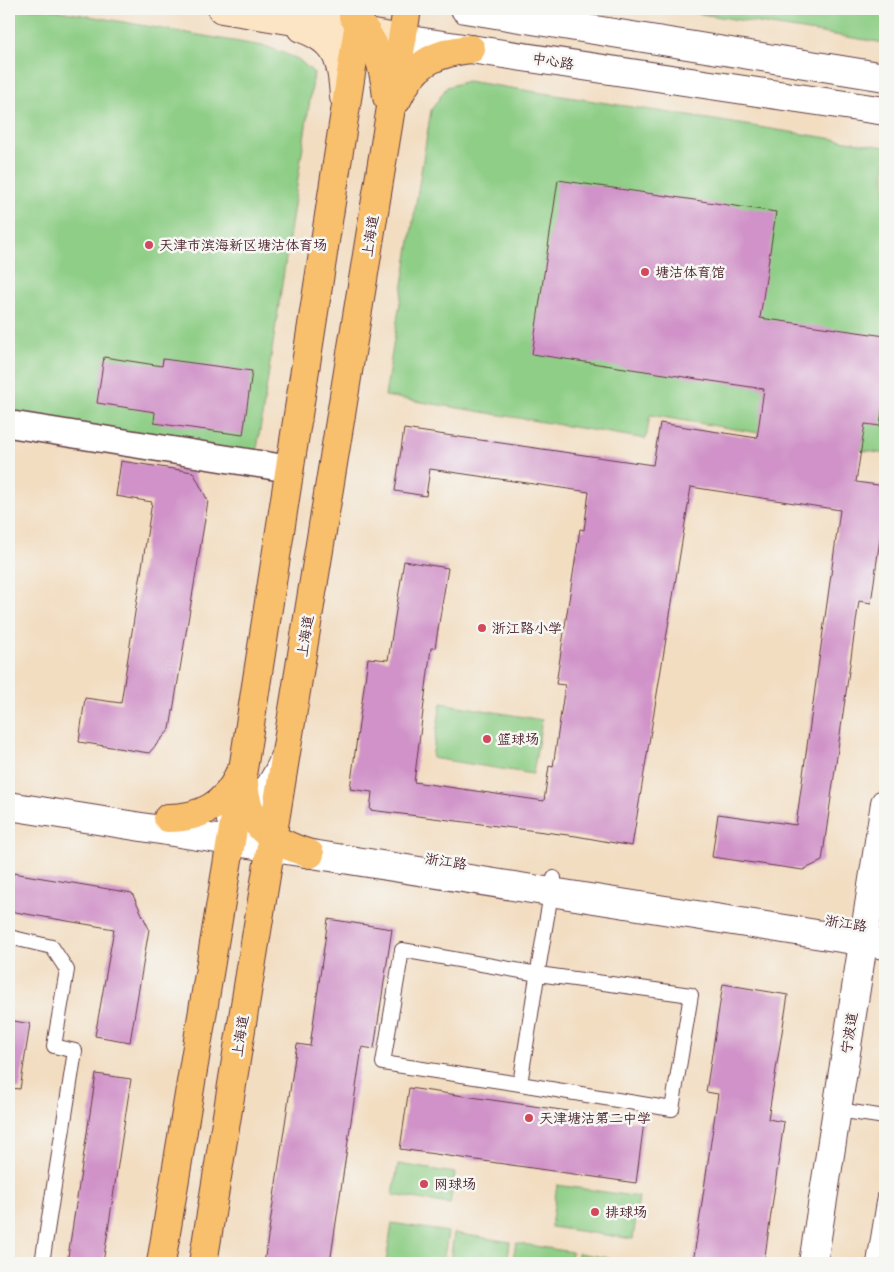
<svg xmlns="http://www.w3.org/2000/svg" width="894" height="1272" viewBox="0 0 894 1272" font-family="Pangolin,'LXGW WenKai TC',sans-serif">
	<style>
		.green { fill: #8ece86; stroke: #6c7658 }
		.building { fill: #d092c8 }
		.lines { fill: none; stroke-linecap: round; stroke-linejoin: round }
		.service-casing { stroke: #633c42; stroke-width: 16 }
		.minor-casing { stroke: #633c42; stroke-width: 29 }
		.tertiary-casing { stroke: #633c42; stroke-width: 30 }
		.secondary-casing { stroke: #633c42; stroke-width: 30 }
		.primary-casing { stroke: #633c42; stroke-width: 30 }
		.service { stroke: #fff; stroke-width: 14 }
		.minor { stroke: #fff; stroke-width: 26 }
		.tertiary { stroke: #fff; stroke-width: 28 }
		.secondary { stroke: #fce5c4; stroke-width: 28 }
		.primary { stroke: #f8bf6c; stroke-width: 28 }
		.poi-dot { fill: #d1495b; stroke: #f6f6f2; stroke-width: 2 }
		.labels { text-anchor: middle; stroke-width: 5; stroke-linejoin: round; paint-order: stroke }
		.street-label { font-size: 14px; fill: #4a1f2b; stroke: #f6f6f2 }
		.poi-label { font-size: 14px; fill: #4a1f2b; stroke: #f6f6f2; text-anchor: start }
	</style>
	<rect width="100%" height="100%" fill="#f6f6f2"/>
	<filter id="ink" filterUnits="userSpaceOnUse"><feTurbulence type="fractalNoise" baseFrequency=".02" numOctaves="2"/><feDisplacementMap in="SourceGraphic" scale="10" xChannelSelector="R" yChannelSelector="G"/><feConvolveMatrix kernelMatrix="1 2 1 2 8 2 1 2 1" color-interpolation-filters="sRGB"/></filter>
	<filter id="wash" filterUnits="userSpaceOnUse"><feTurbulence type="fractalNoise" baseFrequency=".0096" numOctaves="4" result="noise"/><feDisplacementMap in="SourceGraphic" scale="20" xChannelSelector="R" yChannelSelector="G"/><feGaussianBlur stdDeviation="1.12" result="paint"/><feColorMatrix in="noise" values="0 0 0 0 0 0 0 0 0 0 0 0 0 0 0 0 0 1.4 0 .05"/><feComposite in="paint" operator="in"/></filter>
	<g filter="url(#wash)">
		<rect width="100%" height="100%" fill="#f2ddc1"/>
		<g class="green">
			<polygon points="9,9 48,9 268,47 298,59 314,73 256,456 9,417"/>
			<polygon points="670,9 885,9 885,43"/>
			<polygon points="467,81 885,147 885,454 650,415 646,439 385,396 431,110 447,87"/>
			<polygon points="441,703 542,720 533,774 432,758"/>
			<polygon points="398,1164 455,1173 450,1204 393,1195"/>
			<polygon points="557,1185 639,1197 633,1239 551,1227"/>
			<polygon points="392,1223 448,1232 443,1263 386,1263"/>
			<polygon points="454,1233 510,1242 507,1263 450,1263"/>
			<polygon points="516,1243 572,1252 570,1263 512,1263"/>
			<polygon points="578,1253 634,1262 633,1263 576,1263"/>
		</g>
		<g id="blocks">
			<g class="building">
				<polygon points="558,180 776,212 760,318 885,336 885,388 880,426 865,424 856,482 885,486 885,503 871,603 859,601 822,861 803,870 712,857 718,814 796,825 840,510 691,487 632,846 576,836 370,810 372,792 350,789 368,658 388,660 404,561 448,568 435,648 431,648 414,782 544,801 549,766 553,767 565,685 556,684 580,529 584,530 589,492 430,469 426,496 395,491 404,429 653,465 660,423 757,438 764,389 532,354"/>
				<polygon points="104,357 162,366 163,359 252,371 243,435 154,423 155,412 97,403"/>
				<polygon points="121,461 193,472 208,501 170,729 149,753 79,742 85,698 121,703 152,502 116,496"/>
				<polygon points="13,873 132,893 149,929 130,1042 95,1036 114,929 9,911"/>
				<polygon points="328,919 392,929 374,1049 362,1047 330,1263 264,1263 297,1044 310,1046"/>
				<polygon points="723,984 788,995 768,1119 784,1122 764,1263 693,1263 718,1094 706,1092"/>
				<polygon points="9,1020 30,1024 20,1089 9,1088"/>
				<polygon points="96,1074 131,1079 103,1263 67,1263"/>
				<polygon points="409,1088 644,1122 636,1183 400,1149"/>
			</g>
		</g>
	</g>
	<g filter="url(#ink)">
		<use href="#blocks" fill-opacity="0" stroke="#633c42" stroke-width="1"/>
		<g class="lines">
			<defs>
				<g id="service">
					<polyline points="9,937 52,947 67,970 54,1046 75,1051 42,1263"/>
					<path d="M520 1084 383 1063 402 950 538 974 691 995 672 1109 520 1084C531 1015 541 947 554 878"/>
					<polyline points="838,1110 885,1117"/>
					<polyline points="874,1263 885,1196"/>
				</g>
				<polyline id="minor" points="9,424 290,469"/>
				<g id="tertiary">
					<polyline points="465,9 885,77"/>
					<polyline points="403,39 885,111"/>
					<polyline points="9,806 885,945"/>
					<path d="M231 820C256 810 273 785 284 760"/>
					<polyline points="813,1263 885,803"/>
				</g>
				<g id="secondary">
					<polyline points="222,9 403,39"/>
					<path d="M301 28C338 41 342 61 344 97"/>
				</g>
				<g id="primary">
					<path d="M353 16C375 39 384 65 387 97"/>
					<path d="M397 100C413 65 432 53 471 49"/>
					<path d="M244 782C247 828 271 841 310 854"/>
					<path d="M168 818C199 818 227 805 239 774"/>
					<polyline points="161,1263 244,763 361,9"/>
					<polyline points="203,1263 407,9"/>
				</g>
			</defs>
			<use href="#service" class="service-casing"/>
			<use href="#minor" class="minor-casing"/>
			<use href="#tertiary" class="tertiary-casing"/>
			<use href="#secondary" class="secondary-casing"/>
			<use href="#primary" class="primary-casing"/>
			<use href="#service" class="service"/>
			<use href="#minor" class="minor"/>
			<use href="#tertiary" class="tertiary"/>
			<use href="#secondary" class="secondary"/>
			<use href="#primary" class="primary"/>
		</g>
	</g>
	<g class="poi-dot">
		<circle cx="149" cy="245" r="5"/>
		<circle cx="645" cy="272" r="5"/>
		<circle cx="482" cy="628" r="5"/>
		<circle cx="487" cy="739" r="5"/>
		<circle cx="529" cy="1118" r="5"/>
		<circle cx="424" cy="1184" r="5"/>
		<circle cx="595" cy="1212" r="5"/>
	</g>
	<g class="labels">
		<g class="street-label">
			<text transform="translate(553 61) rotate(9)" y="5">中心路</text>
			<text transform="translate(370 236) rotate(-81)" y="5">上海道</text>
			<text transform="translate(305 636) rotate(-81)" y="5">上海道</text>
			<text transform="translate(446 861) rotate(9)" y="5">浙江路</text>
			<text transform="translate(846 923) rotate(9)" y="5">浙江路</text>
			<text transform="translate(849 1033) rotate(-81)" y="5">宁波道</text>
			<text transform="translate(240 1036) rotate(-81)" y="5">上海道</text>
		</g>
		<g class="poi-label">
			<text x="159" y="250">天津市滨海新区塘沽体育场</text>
			<text x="655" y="277">塘沽体育馆</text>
			<text x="492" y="633">浙江路小学</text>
			<text x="497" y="744">篮球场</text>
			<text x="539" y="1123">天津塘沽第二中学</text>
			<text x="434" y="1189">网球场</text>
			<text x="605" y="1217">排球场</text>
		</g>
	</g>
	<rect width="894" height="1272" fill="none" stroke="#f6f6f2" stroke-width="30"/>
</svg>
